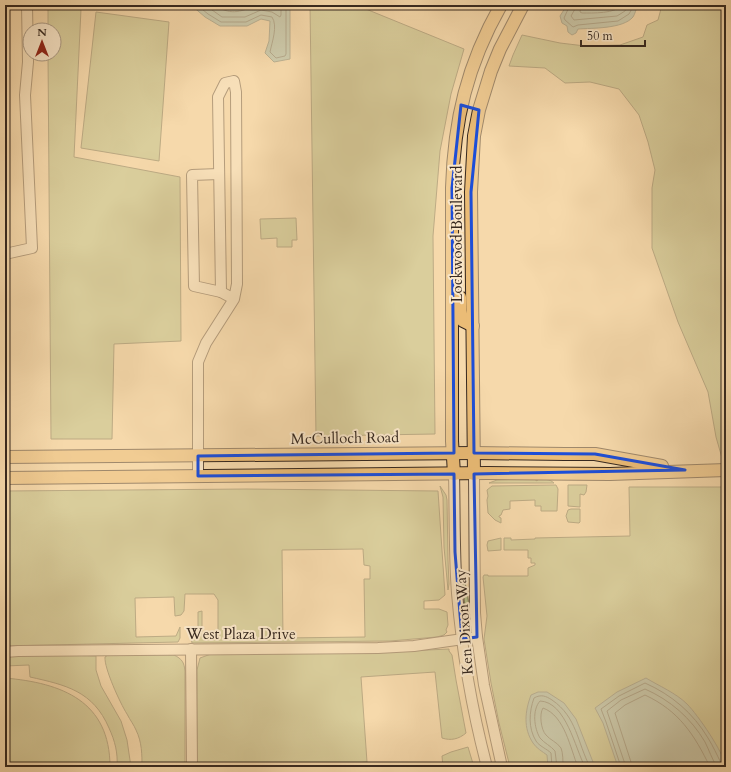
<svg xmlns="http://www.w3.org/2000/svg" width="731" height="772" viewBox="0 0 731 772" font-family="Cardo,serif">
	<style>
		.green { fill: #b9c08b; stroke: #787455; fill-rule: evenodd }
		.water { fill: #9dbaad; stroke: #748074 }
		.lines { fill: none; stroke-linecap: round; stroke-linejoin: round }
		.shore { stroke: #6a7166; stroke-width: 1 }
		.minor-casing { stroke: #665442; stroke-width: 12 }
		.major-casing { stroke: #36281f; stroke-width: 14 }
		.minor { stroke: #f9e6c8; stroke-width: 10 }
		.major { stroke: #ebbc76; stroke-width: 12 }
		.marked { fill: none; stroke: #1d4ed8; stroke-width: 3; stroke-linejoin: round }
		.labels { text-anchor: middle; stroke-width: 4; stroke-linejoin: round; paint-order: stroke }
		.street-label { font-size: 15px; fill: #36281f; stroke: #f9e6c8 }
	</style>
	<rect width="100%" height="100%" fill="#f6d9ab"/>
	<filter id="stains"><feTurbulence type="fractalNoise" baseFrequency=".005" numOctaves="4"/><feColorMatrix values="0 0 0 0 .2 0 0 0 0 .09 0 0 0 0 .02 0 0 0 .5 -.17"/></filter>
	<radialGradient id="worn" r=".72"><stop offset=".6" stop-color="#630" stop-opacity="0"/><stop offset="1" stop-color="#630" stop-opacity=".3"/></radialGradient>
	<g class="green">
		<polygon points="48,5 178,5 178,6 81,9 74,157 180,177 181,341 114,344 112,439 51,439 48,54 54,54 54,30 48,30"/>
		<polygon points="310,5 356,5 464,49 451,94 440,151 433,236 435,434 316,436"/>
		<polygon points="662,5 726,5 726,458 722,458 716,437 708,392 678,322 652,248 652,188 655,170 648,142 639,115 619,89 590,82 565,83 545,68 509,66 513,55 522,35 560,43 585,46 620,45 643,37 647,25 658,20"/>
		<polygon points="96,12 169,22 159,161 81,148"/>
		<polygon points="296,218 297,240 292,240 292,247 277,247 277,238 261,239 260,219"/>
		<path d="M524 479H534L537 481 538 479C544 479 550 479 554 483H489L497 480Z"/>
		<polygon points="556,485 558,489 557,511 541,511 541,506 535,506 535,500 510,501 510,509 503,510 501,515 499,516 499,517 501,518 501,523 495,520 488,513 487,500 488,496 487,490 492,486"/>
		<polygon points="568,485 587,485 586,492 584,495 580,494 580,507 568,506"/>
		<polygon points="440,486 446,495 447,500 448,560 449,584 448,590 444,547 443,497"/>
		<polygon points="629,487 726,487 726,767 510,767 499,723 491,683 484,639 487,616 483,577 484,575 488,575 488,576 528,576 528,568 535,565 535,563 531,563 531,558 528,558 528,550 504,550 504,538 511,538 511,540 535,539 535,538 630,536"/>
		<path d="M246 489 438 491 445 595 439 600 424 601V609H439L447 612 448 625 446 630 447 632 444 635 437 637 390 641 192 643 191 637 198 627V612L202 611V638H218V600L214 594H185L184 611 181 615 175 616 174 597 135 598 136 637 176 636 180 627V638L178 642 5 646V491ZM363 549 364 565 370 566V579H364L365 637 283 638 282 550Z"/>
		<polygon points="571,509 580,509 580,522 579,523 568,522 566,516 568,510"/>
		<polygon points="501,538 501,550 488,551 487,545 488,541"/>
		<path d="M462 576C468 584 470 618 471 629L469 632 467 630Z"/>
		<path d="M449 649V651L452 655 456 680 466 733C459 739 451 741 442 738L435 672 361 677 367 762 331 765V767H197V670L200 658 211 654 363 653Z"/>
		<path d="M67 655 96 656V670L101 686 121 721 127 740 131 767H117C118 753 115 741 109 728 93 691 66 685 30 677L29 665 5 666V657L6 656Z"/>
		<path d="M108 655H174C182 659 184 662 185 671V767H142C142 755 142 742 136 730 134 725 130 720 127 714 120 703 104 668 105 657Z"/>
		<path d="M5 678C62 683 110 701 110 767H5Z"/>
		<polygon points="468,747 474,767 443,767 442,756 451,752"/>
	</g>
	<g class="water">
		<polygon points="191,5 290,5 290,59 274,62 265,53 269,41 270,21 261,19 247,26 220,26 205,17"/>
		<path d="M567 5H638C636 9 635 14 633 17 623 29 592 28 578 29L576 33 572 35 568 32 567 26 562 23 560 16Z"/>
		<path d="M646 678C659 686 676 693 687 704 698 715 724 753 726 767H618L603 723 595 708 617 692Z"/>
		<path d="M538 692H547L564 703 576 719 595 767H548L547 755C543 752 536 748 533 743 523 728 525 711 531 695Z"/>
	</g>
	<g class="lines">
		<g class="shore">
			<path d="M197 5 208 14 221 22H246L261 15 272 17C278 26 272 42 270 52L276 58 285 56 286 54V5"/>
			<polyline points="205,5 222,17 245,17 261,10 272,12 280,17 281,15 281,5"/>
			<path d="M214 5C230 15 239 13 256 5"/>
			<polyline points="570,5 564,18 565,20 573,27 578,25 618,21 629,14 634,5"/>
			<polyline points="575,5 575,9 571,16 574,20 617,16 625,11 628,5"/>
			<path d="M581 5 580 12 582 13C592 13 616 14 622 5"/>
			<path d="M552 767 551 753C547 749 539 746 536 741 528 728 529 712 534 698 541 694 546 696 552 700 577 717 577 742 590 767"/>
			<path d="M557 767 555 751C551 746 544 743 540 738 534 728 532 710 540 701 566 702 575 748 585 767"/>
			<path d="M563 767C563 761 563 753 561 748 557 742 550 740 546 735 541 730 539 714 543 708 565 716 570 748 578 767"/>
			<path d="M621 767 606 722 601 709 619 696 645 683C672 695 693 713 708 738 713 746 717 755 721 763L726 765"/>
			<path d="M626 767 607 711 621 700 645 689C670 700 691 718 705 742 709 750 712 759 717 767"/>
			<path d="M632 767 631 762 615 713 625 705 645 695C679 711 694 734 710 767"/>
		</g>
		<defs>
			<g id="minor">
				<polyline points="219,174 192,175 194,286 221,292"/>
				<polyline points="5,254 32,248 25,95 28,62 27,5"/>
				<path d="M454 474C455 514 454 554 457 593 462 652 472 710 487 767"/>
				<polyline points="474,474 475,613 477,637 484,685 502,767"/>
				<polyline points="198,476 198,362 206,343 234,299 237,284 236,92 234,81 225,83 218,97 221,292 234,299"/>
				<polyline points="191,649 192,767"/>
				<polyline points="5,652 18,651 378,648 414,646 477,637"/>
			</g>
			<g id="major">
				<polyline points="460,297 460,311 463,321 473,326"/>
				<polyline points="5,457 474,453 565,454 595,454 662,466"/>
				<path d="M454 474 452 441V188C454 120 467 65 501 5"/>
				<polyline points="474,474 471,192 474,136 479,110 491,71 500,49 523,5"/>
				<polyline points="5,478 487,473 610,474 726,470"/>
			</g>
		</defs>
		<use href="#minor" class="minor-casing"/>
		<use href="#major" class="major-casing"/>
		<use href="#minor" class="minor"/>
		<use href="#major" class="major"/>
	</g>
	<path d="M0 0H731V772H0ZM461 105 479 110 471 192 474 453 595 454 685 470 474 474 477 637 462 639 455 552 454 474 198 476V456L454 453 452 188Z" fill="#f6d9ab" fill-opacity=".55" fill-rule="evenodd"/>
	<path class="marked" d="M461 105 479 110 471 192 474 453 595 454 685 470 474 474 477 637 462 639 455 552 454 474 198 476V456L454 453 452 188Z"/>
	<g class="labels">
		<g class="street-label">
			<text transform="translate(457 234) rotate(-90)" y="5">Lockwood Boulevard</text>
			<text transform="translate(345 438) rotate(-1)" y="5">McCulloch Road</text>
			<text transform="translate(464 622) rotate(-94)" y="5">Ken Dixon Way</text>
			<text x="241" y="639">West Plaza Drive</text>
		</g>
	</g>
	<rect width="731" height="772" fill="none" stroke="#f6d9ab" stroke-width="20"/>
	<rect x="6" y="6" width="719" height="760" fill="none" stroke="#36281f" stroke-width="2"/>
	<rect x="10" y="10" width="711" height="752" fill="none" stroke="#36281f"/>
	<g transform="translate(42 42)"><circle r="19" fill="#f9e6c8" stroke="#ab9a84"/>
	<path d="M0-3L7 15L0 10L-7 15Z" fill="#8f2418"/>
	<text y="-6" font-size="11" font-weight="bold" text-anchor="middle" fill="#36281f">N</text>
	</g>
	<path d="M581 40v6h64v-6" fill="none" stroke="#36281f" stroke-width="2"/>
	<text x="587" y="40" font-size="12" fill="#36281f" stroke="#f9e6c8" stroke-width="3" paint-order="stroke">50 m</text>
	<rect width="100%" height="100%" filter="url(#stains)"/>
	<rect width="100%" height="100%" fill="url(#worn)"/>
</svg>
